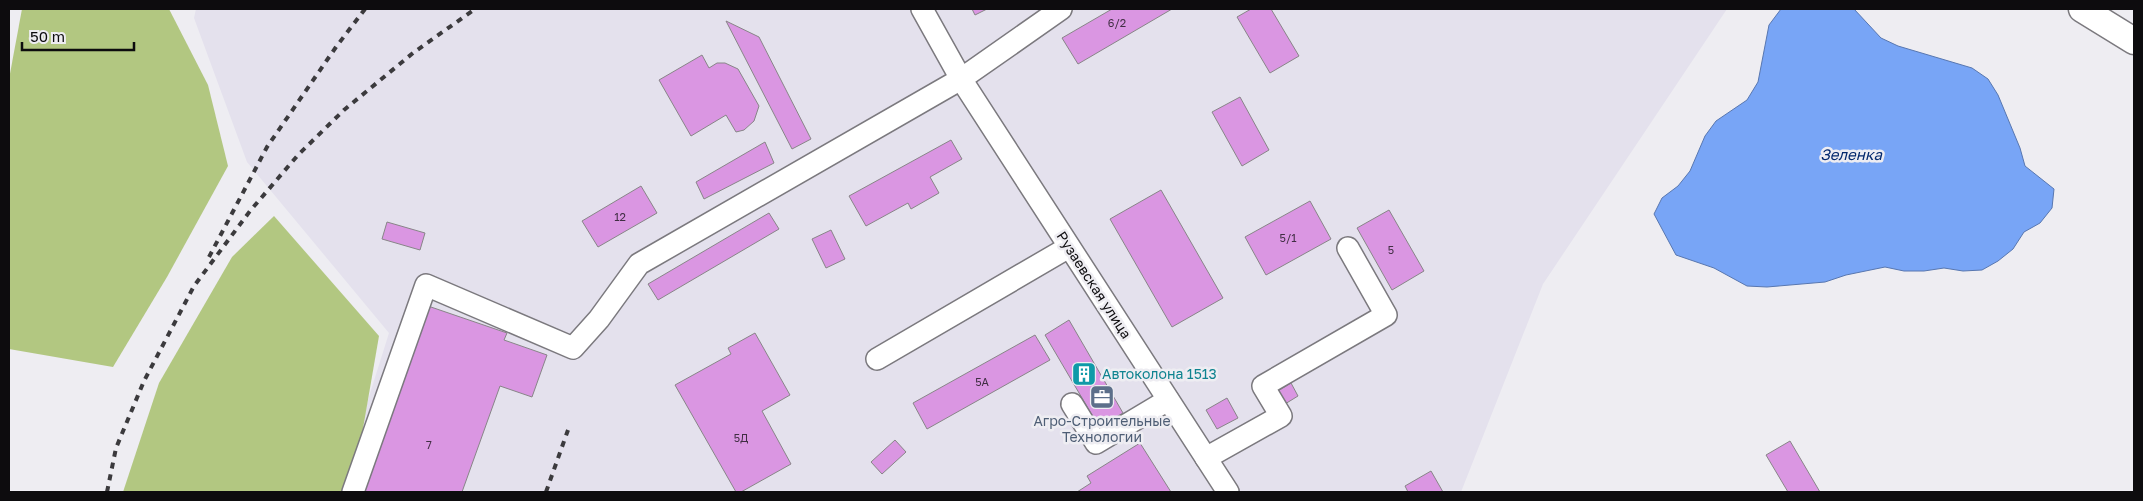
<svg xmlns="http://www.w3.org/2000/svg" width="2143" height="501" viewBox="0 0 2143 501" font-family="'Golos Text',sans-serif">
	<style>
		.built { fill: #e4e1ed }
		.green { fill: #b2c781 }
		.water { fill: #78a5f6; stroke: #5877b0 }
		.building { fill: #da96e2; stroke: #888588 }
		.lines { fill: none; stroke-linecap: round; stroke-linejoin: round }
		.minor-casing { stroke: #7b797e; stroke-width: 24 }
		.major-casing { stroke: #7b797e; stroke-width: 29 }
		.minor { stroke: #fff; stroke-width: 21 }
		.major { stroke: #fff; stroke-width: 26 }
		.rail { stroke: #3b3a3d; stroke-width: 4; stroke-dasharray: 6 6; stroke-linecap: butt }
		.labels { text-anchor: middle; stroke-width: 5; stroke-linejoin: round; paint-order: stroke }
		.number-label { font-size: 11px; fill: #402e43 }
		.street-label { font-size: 14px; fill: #0d0c0e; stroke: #eeedf2 }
		.culture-label { font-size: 14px; fill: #0d838f; stroke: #eeedf2; text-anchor: start }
		.service-label { font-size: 14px; fill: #4e5e75; stroke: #eeedf2 }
		.water-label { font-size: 15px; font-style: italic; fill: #03286d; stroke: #eeedf2 }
	</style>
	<rect width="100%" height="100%" fill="#eeedf2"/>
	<polygon class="built" points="196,9 1727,9 1543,284 1461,492 339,492 389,333 247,162 194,18"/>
	<g class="green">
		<polygon points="22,9 169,9 208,85 228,166 167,277 113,367 9,349 9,79"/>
		<polygon points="274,216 379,336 357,463 347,492 123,492 159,383 232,257"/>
	</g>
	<polygon class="water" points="1781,9 1854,9 1881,38 1898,46 1972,68 1988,79 1998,95 2020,148 2025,166 2054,189 2052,208 2040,223 2024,232 2013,249 1998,261 1982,270 1963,271 1944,268 1924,271 1904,271 1885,267 1846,275 1825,282 1767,287 1747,286 1714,268 1676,255 1654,214 1662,198 1678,186 1690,171 1705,136 1716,121 1747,100 1758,82 1769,25"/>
	<g class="building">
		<polygon points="972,9 987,9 975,15"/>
		<polygon points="1112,9 1172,9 1078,64 1062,38"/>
		<polygon points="1251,9 1271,9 1299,56 1270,73 1237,17"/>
		<polygon points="726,21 759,37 811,139 792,149"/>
		<polygon points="702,55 709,68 717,63 725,63 738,69 759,106 754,121 744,130 736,132 726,115 691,136 659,80"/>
		<polygon points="1240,97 1269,150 1242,166 1212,112"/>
		<polygon points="951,140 962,159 930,177 939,193 911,209 908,203 866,226 849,196"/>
		<polygon points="765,142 774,163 704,199 696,182"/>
		<polygon points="641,186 657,213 598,247 582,221"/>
		<polygon points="1161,190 1223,298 1172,327 1110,219"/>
		<polygon points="1310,201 1331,239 1266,275 1245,237"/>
		<polygon points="1389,210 1424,271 1392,290 1357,228"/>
		<polygon points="769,213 779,229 658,300 648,284"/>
		<polygon points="387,222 425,233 420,250 382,239"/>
		<polygon points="831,230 845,259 826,268 812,239"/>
		<polygon points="428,306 507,333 504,340 547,355 532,397 500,386 462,492 363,492"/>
		<polygon points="1069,320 1123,413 1099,427 1045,335"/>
		<polygon points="755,333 790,395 762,411 791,464 741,492 736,492 675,385 731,354 728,348"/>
		<polygon points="1035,335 1050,360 927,429 913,403"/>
		<polygon points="1291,383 1298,396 1285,404 1278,391"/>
		<polygon points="1227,398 1238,418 1217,429 1206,410"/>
		<polygon points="895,440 906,452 882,474 871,462"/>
		<polygon points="1790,441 1820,492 1788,492 1766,455"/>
		<polygon points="1140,443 1171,492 1077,492 1091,483 1087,476"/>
		<polygon points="1431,471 1443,492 1408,492 1405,486"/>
	</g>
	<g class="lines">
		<defs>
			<g id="minor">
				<polyline points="922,9 961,79 1228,492"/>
				<polyline points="877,359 1069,247"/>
				<polyline points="1072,404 1096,443 1168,400"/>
				<polyline points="1206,458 1281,416 1263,386 1386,315 1348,248"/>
				<polyline points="353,492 426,285 573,348 599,319 639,264 961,79 1061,9"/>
			</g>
			<polyline id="major" points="2082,9 2134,41"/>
		</defs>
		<use href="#minor" class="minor-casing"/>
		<use href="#major" class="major-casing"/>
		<use href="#minor" class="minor"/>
		<use href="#major" class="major"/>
		<g class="rail">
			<polyline points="209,257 267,147 336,47 365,9"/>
			<polyline points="107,492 116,448 144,381 194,286 250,211 298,155 344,110 413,53 475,9"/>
			<polyline points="546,492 568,430"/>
		</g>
	</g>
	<defs>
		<symbol id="building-square" viewBox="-11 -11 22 22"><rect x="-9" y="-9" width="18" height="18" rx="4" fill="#0f9aa8" stroke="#eeedf2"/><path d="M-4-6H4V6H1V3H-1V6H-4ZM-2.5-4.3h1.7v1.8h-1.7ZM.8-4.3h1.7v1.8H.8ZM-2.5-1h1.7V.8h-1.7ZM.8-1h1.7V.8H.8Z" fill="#fff"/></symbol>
		<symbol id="office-square" viewBox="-11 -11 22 22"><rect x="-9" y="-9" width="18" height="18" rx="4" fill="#5c6f8a" stroke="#eeedf2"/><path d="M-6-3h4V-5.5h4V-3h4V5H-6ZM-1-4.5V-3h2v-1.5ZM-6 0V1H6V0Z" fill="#fff"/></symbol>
	</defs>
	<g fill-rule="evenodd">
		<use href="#building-square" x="1070" y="360" width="28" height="28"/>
		<use href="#office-square" x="1088" y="383" width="28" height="28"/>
	</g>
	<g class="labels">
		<g class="number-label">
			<text x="1117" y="27">6/2</text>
			<text x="620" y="221">12</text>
			<text x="1288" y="242">5/1</text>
			<text x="1391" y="254">5</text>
			<text x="982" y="386">5А</text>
			<text x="741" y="442">5Д</text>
			<text x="429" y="449">7</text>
		</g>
		<g class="street-label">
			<text transform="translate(1094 285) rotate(57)" y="5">Рузаевская улица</text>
		</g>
		<g class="culture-label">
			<text x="1102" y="379">Автоколона 1513</text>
		</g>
		<g class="service-label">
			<text x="1102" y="426">Агро-Строительные<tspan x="1102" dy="16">Технологии</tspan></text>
		</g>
		<g class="water-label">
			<text x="1851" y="160">Зеленка</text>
		</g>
	</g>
	<rect width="2143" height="501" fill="none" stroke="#0d0c0e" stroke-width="20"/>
	<path d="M22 42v8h112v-8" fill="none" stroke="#0d0c0e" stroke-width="2.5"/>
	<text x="30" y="42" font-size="15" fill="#0d0c0e" stroke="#eeedf2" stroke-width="4" paint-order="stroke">50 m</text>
</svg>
